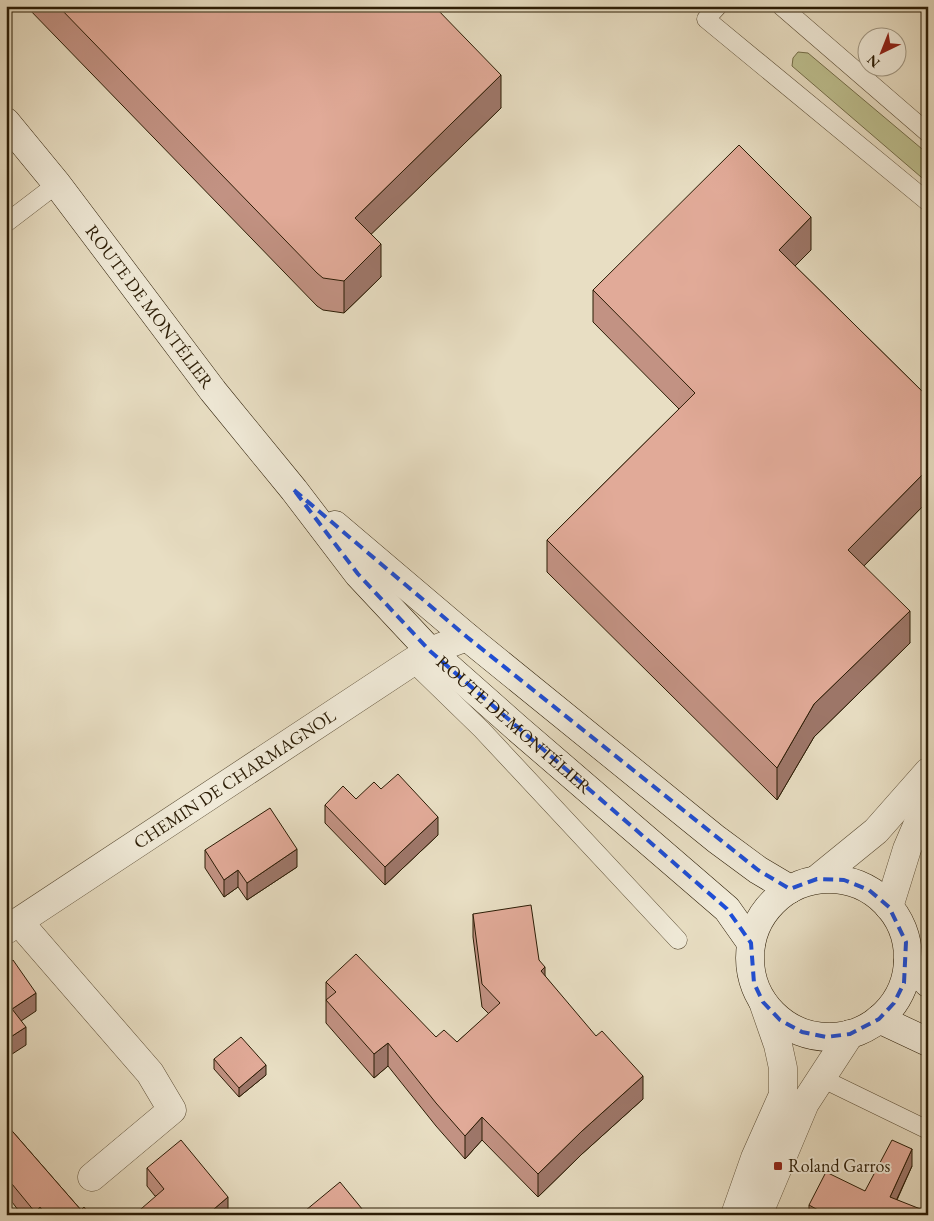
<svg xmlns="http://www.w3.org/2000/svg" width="934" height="1221" viewBox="0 0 934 1221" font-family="'EB Garamond',serif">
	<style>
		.green { fill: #bdbf8f; stroke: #746e4a }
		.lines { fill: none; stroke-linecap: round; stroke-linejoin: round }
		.service-casing { stroke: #5a4c34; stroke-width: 19 }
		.minor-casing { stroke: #5a4c34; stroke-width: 29 }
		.tertiary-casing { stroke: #5a4c34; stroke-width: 29 }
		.secondary-casing { stroke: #2b1c05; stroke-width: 29 }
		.service { stroke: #f0ead8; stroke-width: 18 }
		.minor { stroke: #f0ead8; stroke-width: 28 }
		.tertiary { stroke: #f0ead8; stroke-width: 28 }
		.secondary { stroke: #f0ead8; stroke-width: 28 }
		.wall { fill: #c29283; stroke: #2b1c05 }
		.shaded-wall { fill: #9e776a; stroke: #2b1c05 }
		.building { fill: #e1aa98; stroke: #2b1c05 }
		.marked { fill: none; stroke: #1d4ed8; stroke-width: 4; stroke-dasharray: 10 6; stroke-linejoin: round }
		.poi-dot { fill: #8f2418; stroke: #f0ead8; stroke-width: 2 }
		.labels { text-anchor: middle; stroke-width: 4; stroke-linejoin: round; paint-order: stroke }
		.street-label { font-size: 18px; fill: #2b1c05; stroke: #f0ead8 }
		.poi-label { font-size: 18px; fill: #2b1c05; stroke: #f0ead8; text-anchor: start }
	</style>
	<rect width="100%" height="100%" fill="#e8dec3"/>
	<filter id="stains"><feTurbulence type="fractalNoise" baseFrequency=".004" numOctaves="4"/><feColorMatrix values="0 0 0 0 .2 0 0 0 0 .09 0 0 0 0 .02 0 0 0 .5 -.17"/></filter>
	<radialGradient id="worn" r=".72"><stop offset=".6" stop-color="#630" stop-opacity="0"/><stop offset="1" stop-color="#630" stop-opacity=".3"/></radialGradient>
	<polygon class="green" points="798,52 808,53 928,154 928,183 792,66 793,58"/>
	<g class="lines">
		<defs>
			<g id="service">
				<polyline points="718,6 706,19 928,202"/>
				<polyline points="781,6 928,133"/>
				<polyline points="6,223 57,184"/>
				<polyline points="412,662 482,730 678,940"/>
				<polyline points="821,1078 928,1130"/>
			</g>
			<g id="minor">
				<polyline points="19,922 150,1073 172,1110 92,1177"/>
				<path id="s1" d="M6 930 412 662 430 651 467 637"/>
				<polyline points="735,1215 755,1158 783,1095 783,1068 778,1045 763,1002"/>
				<polyline points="758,1215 805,1103 850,1034"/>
			</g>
			<g id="tertiary">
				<polyline points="817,879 876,831 928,772"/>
				<polyline points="889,907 907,849 928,800"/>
			</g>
			<g id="secondary">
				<path id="s2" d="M6 122 57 184 213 391 294 490 358 574 430 651 517 728 727 909 751 943"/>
				<polyline points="335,525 467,637 716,839 758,870 790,889"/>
				<circle cx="829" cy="958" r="79"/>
				<polyline points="908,962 928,983"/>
				<polyline points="879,1019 928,1042"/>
			</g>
		</defs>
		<use href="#service" class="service-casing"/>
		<use href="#minor" class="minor-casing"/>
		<use href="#tertiary" class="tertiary-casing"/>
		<use href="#secondary" class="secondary-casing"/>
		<use href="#service" class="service"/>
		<use href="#minor" class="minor"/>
		<use href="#tertiary" class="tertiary"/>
		<use href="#secondary" class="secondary"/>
	</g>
	<g class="wall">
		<polygon points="26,6 434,6 501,108 371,234 381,277 344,313 323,310 317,306"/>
		<polygon points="811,250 795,266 928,397 928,501 864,566 910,643 814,737 777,800 547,572 547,540 679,409 593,322 593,290"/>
		<polygon points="381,789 438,835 385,885 325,823 325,805 356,799"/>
		<polygon points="205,850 297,867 247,900 238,887 224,897 205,868"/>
		<polygon points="473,914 539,960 545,976 643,1099 582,1154 538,1197 482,1140 465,1159 436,1126 388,1066 374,1078 326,1023 326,982 436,1037 457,1042 489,1014 482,1007 473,937"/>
		<polygon points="214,1059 266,1075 239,1097 214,1069"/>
		<polygon points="6,1124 81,1210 90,1215 22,1215 12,1202 9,1204 6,1201"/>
		<polygon points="912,1166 897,1200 928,1215 809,1215 809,1205 865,1191"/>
		<polygon points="147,1168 228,1215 155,1196 147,1186"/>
	</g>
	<g class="shaded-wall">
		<polygon points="501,75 501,108 355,250 355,218"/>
		<polygon points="811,217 811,250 779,282 779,250"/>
		<polygon points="381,244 381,277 344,313 344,281"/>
		<polygon points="928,469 928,501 848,582 848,550"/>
		<polygon points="910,611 910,643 814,737 777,800 777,768 814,704"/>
		<polygon points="438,817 438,835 385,885 385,867"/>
		<polygon points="297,849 297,867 247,900 247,883"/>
		<polygon points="238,870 238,887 224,897 224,880"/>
		<polygon points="545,967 545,990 541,971"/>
		<polygon points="36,993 36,1011 12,1027 12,1009"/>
		<polygon points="26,1027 26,1045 6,1058 6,1040"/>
		<polygon points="388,1043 388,1066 374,1078 374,1054"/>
		<polygon points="266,1065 266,1075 239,1097 239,1088"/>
		<polygon points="643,1076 643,1099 582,1154 538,1197 538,1174 582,1131"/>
		<polygon points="482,1117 482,1140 465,1159 465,1136"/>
		<polygon points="912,1149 912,1166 890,1214 890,1197"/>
		<polygon points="12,1184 12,1202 9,1204 9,1187"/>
		<polygon points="228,1197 228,1215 207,1215"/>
		<polygon points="40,1207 40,1215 35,1215 35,1212"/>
	</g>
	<g class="building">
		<polygon points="58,6 434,6 501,75 355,218 381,244 344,281 323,278 317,273"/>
		<polygon points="739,145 811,217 779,250 928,397 928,469 848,550 910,611 814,704 777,768 547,540 695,393 593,290"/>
		<polygon points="398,774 438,817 385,867 325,805 343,786 356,799 374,782 381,789"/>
		<polygon points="270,808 297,849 247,883 238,870 224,880 205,850"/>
		<polygon points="531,905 539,960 545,967 541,971 596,1036 602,1031 643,1076 582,1131 538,1174 482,1117 465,1136 436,1103 388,1043 374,1054 326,1000 336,992 326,982 356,954 436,1037 444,1030 457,1042 500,1003 482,984 473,914"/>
		<polygon points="13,960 36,993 12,1009 26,1027 6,1040 6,965"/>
		<polygon points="241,1037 266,1065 239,1088 214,1059"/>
		<polygon points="6,1124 81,1210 84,1207 90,1215 46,1215 40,1207 35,1212 12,1184 9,1187 6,1183"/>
		<polygon points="181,1140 228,1197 207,1215 134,1215 164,1189 147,1168"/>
		<polygon points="892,1140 912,1149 890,1197 928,1212 928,1215 827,1215 809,1205 826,1172 865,1191"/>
		<polygon points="340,1182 367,1215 300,1215"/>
	</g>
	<path class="marked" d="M294 490 467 637 758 870 790 889 817 879 844 880 869 890 889 907 906 942 904 983 894 1003 879 1019 850 1034 826 1037 802 1032 780 1020 763 1002 754 983 751 943 727 909 430 651 358 574Z"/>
	<rect class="poi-dot" x="773" y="1161" width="10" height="10" rx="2.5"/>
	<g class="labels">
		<g class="street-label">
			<text dy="6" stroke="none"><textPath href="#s2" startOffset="234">ROUTE DE MONTÉLIER</textPath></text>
			<text dy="6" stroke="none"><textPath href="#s2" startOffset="790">ROUTE DE MONTÉLIER</textPath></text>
			<text dy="6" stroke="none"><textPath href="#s1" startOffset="274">CHEMIN DE CHARMAGNOL</textPath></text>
		</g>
		<g class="poi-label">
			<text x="788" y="1172">Roland Garros</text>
		</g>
	</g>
	<rect width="934" height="1221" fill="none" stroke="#e8dec3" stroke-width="25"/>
	<rect x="8" y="8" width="919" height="1206" fill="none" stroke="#2b1c05" stroke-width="2.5"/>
	<rect x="12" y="12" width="909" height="1196" fill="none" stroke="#2b1c05"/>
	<g transform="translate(882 52) rotate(223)"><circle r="24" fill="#f0ead8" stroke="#a19884"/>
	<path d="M0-4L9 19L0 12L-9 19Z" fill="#8f2418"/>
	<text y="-8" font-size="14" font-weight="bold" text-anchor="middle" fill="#2b1c05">N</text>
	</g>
	<rect width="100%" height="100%" filter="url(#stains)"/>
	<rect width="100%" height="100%" fill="url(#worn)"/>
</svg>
